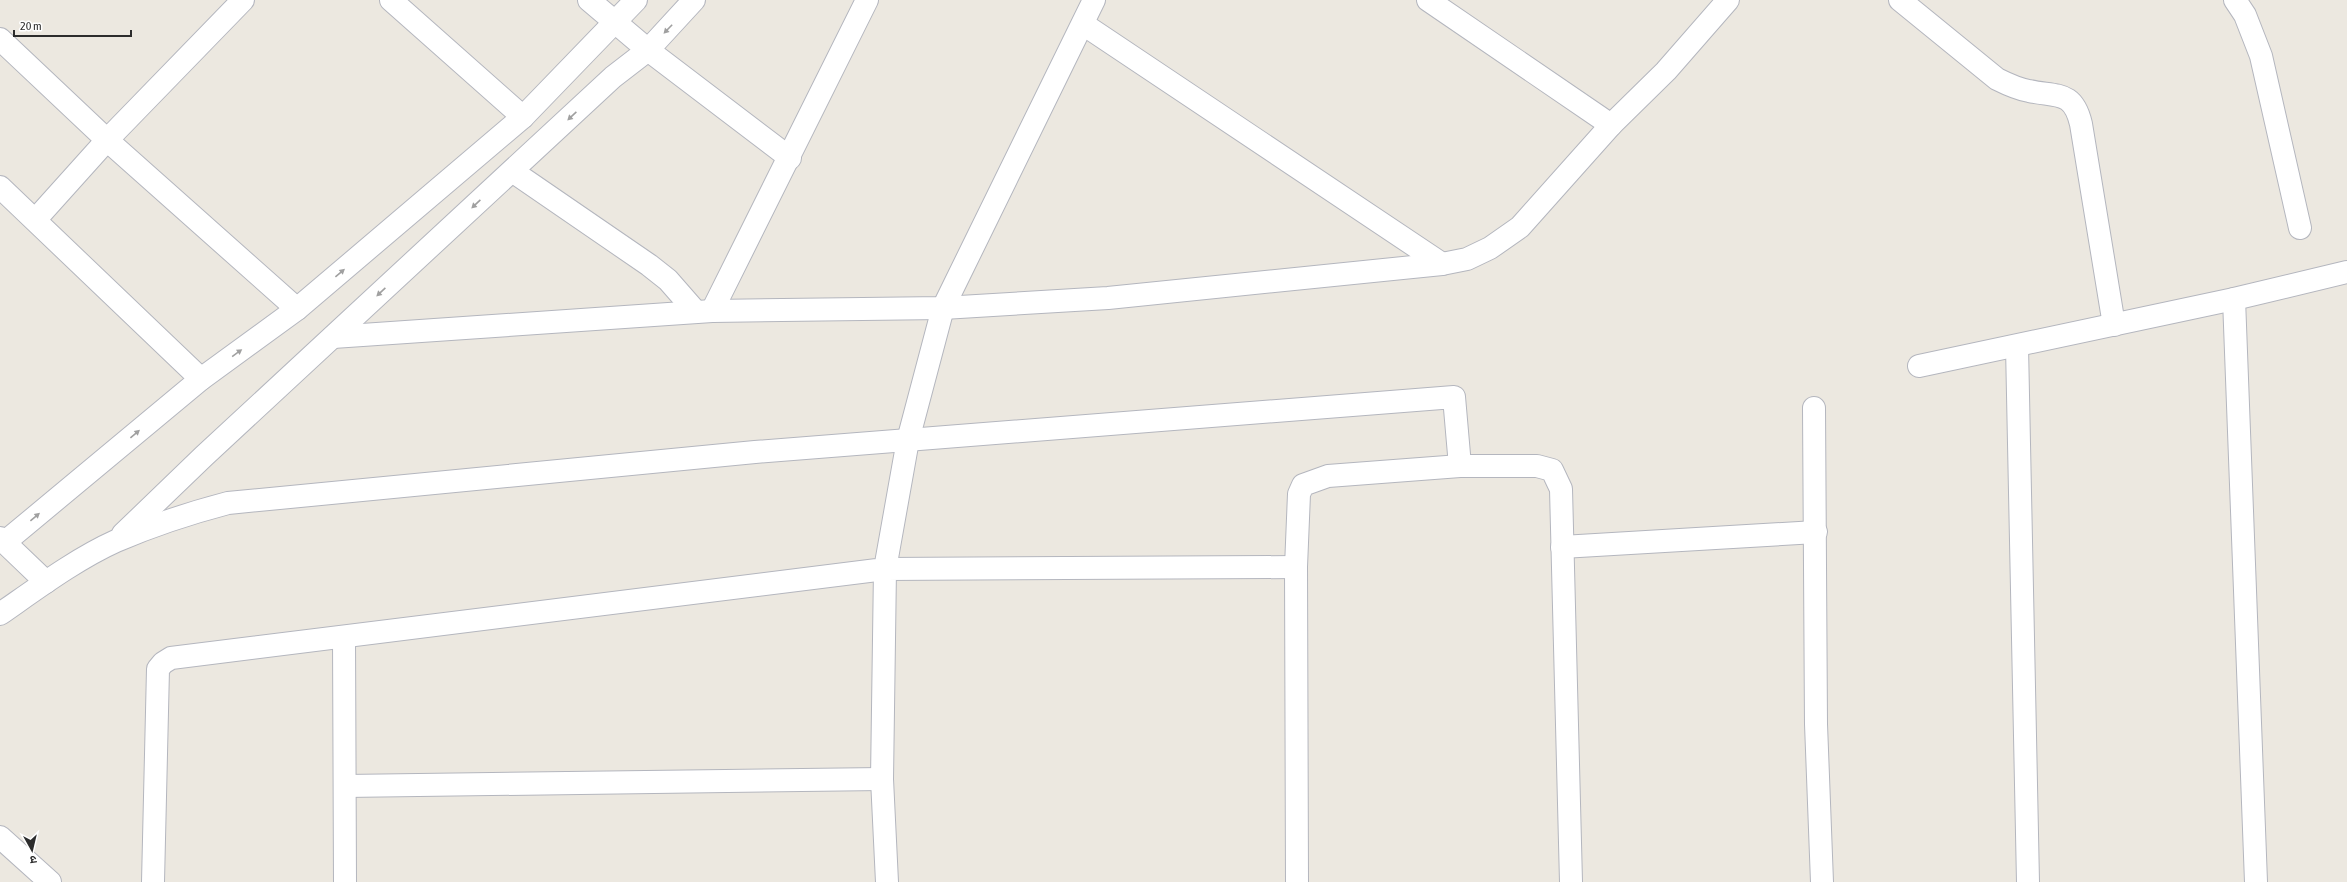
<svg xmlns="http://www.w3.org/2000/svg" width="2347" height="882" viewBox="0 0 2347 882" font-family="'Asap Condensed','Noto Sans Devanagari',sans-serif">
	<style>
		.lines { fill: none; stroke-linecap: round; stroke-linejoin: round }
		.minor-casing { stroke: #b4b6be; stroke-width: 24 }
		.minor { stroke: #fff; stroke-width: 22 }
		.oneway { fill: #a0a0a0 }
	</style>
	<rect width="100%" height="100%" fill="#ece8e0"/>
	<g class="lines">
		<defs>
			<g id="minor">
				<polyline points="391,0 523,117"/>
				<polyline points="589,0 648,50 790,158"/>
				<polyline points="1428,0 1611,125"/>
				<path d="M1900 0 1997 79C2007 84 2017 89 2029 91 2057 97 2073 90 2081 124L2114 325"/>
				<polyline points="2235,0 2245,15 2261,56 2300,228"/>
				<polyline points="1083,24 1442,264"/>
				<polyline points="0,39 107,140 297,309"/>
				<polyline points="512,171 649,265 668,280 696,312"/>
				<polyline points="0,187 201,379"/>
				<polyline points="36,219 107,140 243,0"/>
				<polyline points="2234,299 2256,882"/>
				<polyline points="712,311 867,0"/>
				<polyline points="333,337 712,311 943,308 1108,298 1442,264 1467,259 1490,248 1520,227 1611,125 1666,71 1728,0"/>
				<polyline points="2017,346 2028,882"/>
				<polyline points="1919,366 2234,299 2347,272"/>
				<polyline points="1814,408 1816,724 1822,882"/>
				<polyline points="123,534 204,456 613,77 648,50 694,0"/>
				<polyline points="0,538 46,582"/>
				<polyline points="5,542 201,379 297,309 523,117 636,0"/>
				<polyline points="1562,547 1816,532"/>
				<path d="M0 614C36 589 76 559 116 541 153 525 190 513 228 503L755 452 1454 397 1460 466H1537L1552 470 1561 489 1571 882"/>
				<polyline points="344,637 345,882"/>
				<polyline points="345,786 882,779"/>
				<polyline points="0,837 50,882"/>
				<polyline points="153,882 158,669 163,663 171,658 885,569 908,440 943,308 1094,0"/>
				<polyline points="887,882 882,779 885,569 1296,567"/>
				<polyline points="1297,882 1296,567 1299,494 1303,485 1328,476 1460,466"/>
			</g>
		</defs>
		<use href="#minor" class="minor-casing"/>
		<use href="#minor" class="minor"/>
	</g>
	<defs><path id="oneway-solid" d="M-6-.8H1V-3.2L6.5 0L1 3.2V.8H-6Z"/></defs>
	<g class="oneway">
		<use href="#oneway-solid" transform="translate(668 29) rotate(134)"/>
		<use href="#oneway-solid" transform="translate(572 116) rotate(137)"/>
		<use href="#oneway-solid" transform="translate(476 204) rotate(137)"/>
		<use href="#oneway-solid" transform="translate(340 273) rotate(-40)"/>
		<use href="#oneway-solid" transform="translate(381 292) rotate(137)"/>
		<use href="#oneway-solid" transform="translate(237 353) rotate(-36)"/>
		<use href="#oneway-solid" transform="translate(135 434) rotate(-40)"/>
		<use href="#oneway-solid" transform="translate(35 517) rotate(-40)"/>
	</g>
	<g transform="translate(32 850) rotate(172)" stroke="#ffffff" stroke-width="3" paint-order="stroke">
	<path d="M0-3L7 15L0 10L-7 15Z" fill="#2c2c2c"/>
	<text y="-6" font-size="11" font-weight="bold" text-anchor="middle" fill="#2c2c2c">उ</text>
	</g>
	<path d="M14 30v6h117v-6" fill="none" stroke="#2c2c2c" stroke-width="2"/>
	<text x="20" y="30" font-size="12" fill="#2c2c2c" stroke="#ffffff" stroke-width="3" paint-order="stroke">20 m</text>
</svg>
